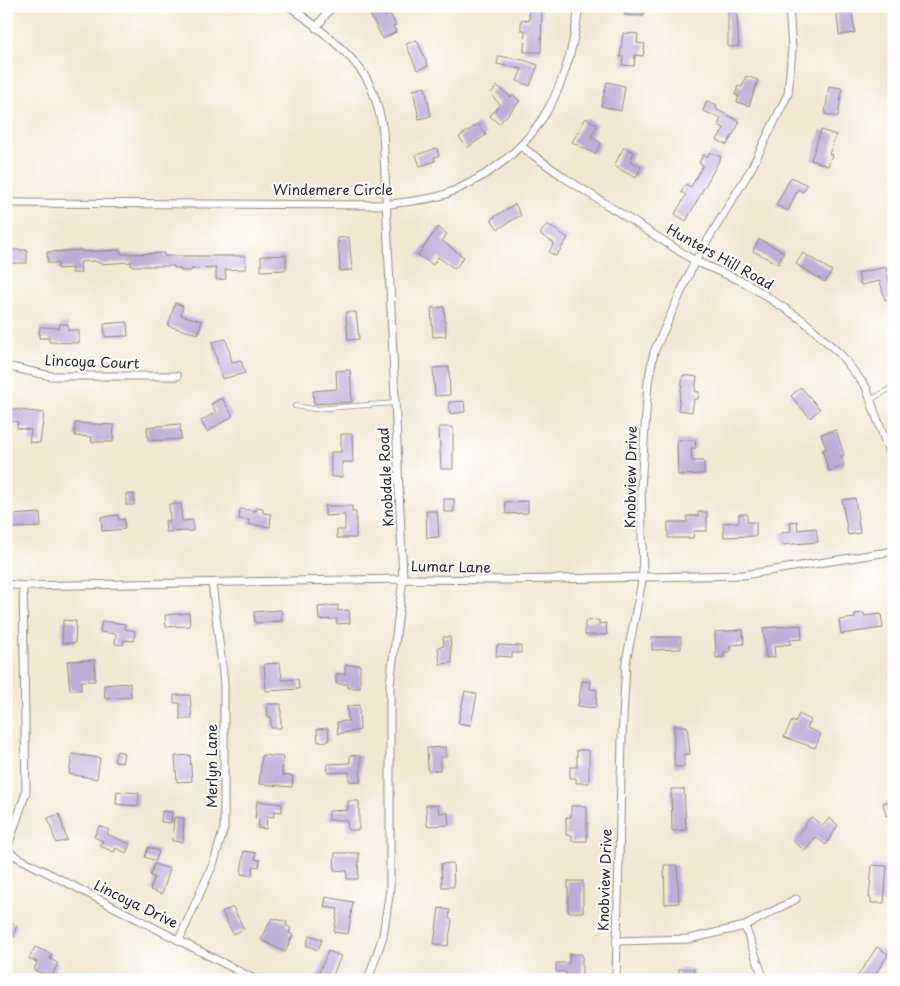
<svg xmlns="http://www.w3.org/2000/svg" width="900" height="986" viewBox="0 0 900 986" font-family="'Playpen Sans',sans-serif">
	<style>
		.building { fill: #bcaed8 }
		.lines { fill: none; stroke-linecap: round; stroke-linejoin: round }
		.service-casing { stroke: #8e8a7e; stroke-width: 5.5 }
		.minor-casing { stroke: #8e8a7e; stroke-width: 9 }
		.service { stroke: #fff; stroke-width: 4 }
		.minor { stroke: #fff; stroke-width: 7 }
		.labels { text-anchor: middle; stroke-width: 4.5; stroke-linejoin: round; paint-order: stroke }
		.street-label { font-size: 14px; fill: #2b2b2b; stroke: #fff }
	</style>
	<rect width="100%" height="100%" fill="#fff"/>
	<filter id="ink" filterUnits="userSpaceOnUse"><feTurbulence type="fractalNoise" baseFrequency=".02" numOctaves="2"/><feDisplacementMap in="SourceGraphic" scale="10" xChannelSelector="R" yChannelSelector="G"/><feConvolveMatrix kernelMatrix="1 2 1 2 8 2 1 2 1" color-interpolation-filters="sRGB"/></filter>
	<filter id="wash" filterUnits="userSpaceOnUse"><feTurbulence type="fractalNoise" baseFrequency=".0096" numOctaves="4" result="noise"/><feDisplacementMap in="SourceGraphic" scale="20" xChannelSelector="R" yChannelSelector="G"/><feGaussianBlur stdDeviation="1.12" result="paint"/><feColorMatrix in="noise" values="0 0 0 0 0 0 0 0 0 0 0 0 0 0 0 0 0 1.4 0 .05"/><feComposite in="paint" operator="in"/></filter>
	<g filter="url(#wash)">
		<rect width="100%" height="100%" fill="#f1e8d1"/>
		<g id="blocks">
			<g class="building">
				<polygon points="376,6 379,6 385,17 390,14 396,25 393,26 396,32 383,39 368,11"/>
				<polygon points="529,6 542,6 541,52 524,52 525,30 521,30 521,20 529,21"/>
				<polygon points="625,6 644,7 644,16 625,15"/>
				<polygon points="728,6 736,6 739,46 728,47"/>
				<polygon points="836,6 851,6 855,33 839,35"/>
				<polygon points="623,33 638,34 637,43 645,44 643,56 635,55 634,66 622,65 623,57 620,57"/>
				<polygon points="417,40 428,66 417,70 406,44"/>
				<polygon points="499,56 524,60 538,65 530,86 517,81 522,69 497,64"/>
				<polygon points="746,76 758,80 749,106 737,102 739,96 735,95 738,86 742,87"/>
				<polygon points="607,82 625,86 621,111 601,106"/>
				<polygon points="497,86 511,97 513,95 520,101 499,124 490,116 500,104 490,94"/>
				<polygon points="829,86 842,88 838,117 825,114"/>
				<polygon points="425,87 431,116 419,119 413,90"/>
				<polygon points="707,101 717,105 716,109 740,122 727,145 717,140 724,128 718,125 721,118 703,111"/>
				<polygon points="586,118 597,125 591,137 601,143 595,154 572,142"/>
				<polygon points="478,124 486,135 467,148 459,137"/>
				<polygon points="821,130 836,135 829,154 832,155 828,166 811,160"/>
				<polygon points="624,147 634,152 630,161 641,167 636,178 614,166"/>
				<polygon points="437,148 439,156 434,157 435,161 420,166 416,155"/>
				<polygon points="710,152 721,157 686,221 675,214 686,195 681,192 686,184 691,187 703,165 699,163 703,155 707,157"/>
				<polygon points="791,177 807,185 803,192 798,189 788,211 776,205"/>
				<polygon points="515,204 521,215 498,229 491,219"/>
				<polygon points="547,224 568,238 556,256 549,252 554,243 540,234"/>
				<polygon points="438,227 447,234 442,241 464,257 455,269 438,257 433,265 418,255"/>
				<polygon points="349,237 352,270 340,271 338,238"/>
				<polygon points="759,239 784,252 778,264 753,251"/>
				<rect x="6" y="250" width="21" height="13"/>
				<polygon points="82,250 82,252 121,250 121,254 164,253 164,256 245,256 246,269 225,270 226,279 216,280 216,268 191,269 191,271 181,271 180,268 174,268 174,266 131,266 131,262 101,264 95,261 80,262 81,273 72,273 72,268 58,269 58,263 48,263 47,252"/>
				<polygon points="803,253 832,271 825,282 796,264"/>
				<polygon points="286,255 286,270 261,271 261,256"/>
				<polygon points="886,267 890,286 894,285 894,298 885,300 880,281 861,285 858,273"/>
				<polygon points="175,303 183,306 181,315 202,321 198,334 168,326"/>
				<polygon points="444,307 446,336 433,337 431,308"/>
				<polygon points="346,312 356,312 359,339 348,340"/>
				<polygon points="127,322 128,336 105,337 104,324"/>
				<polygon points="60,324 68,324 68,330 79,330 79,343 49,342 49,338 39,338 40,327 59,328"/>
				<polygon points="226,339 232,362 241,360 245,373 222,379 212,342"/>
				<polygon points="449,367 450,395 435,396 433,368"/>
				<polygon points="350,370 352,402 314,404 313,391 337,389 336,371"/>
				<polygon points="683,375 697,377 695,391 699,392 698,399 694,399 692,412 678,410"/>
				<polygon points="801,387 820,409 810,418 791,396"/>
				<polygon points="222,398 233,416 207,432 201,421 216,412 211,404"/>
				<polygon points="464,401 465,412 450,414 449,402"/>
				<polygon points="12,409 44,413 40,443 29,442 31,430 17,428 18,422 10,421"/>
				<polygon points="75,423 114,425 113,442 91,442 92,437 75,436"/>
				<polygon points="180,424 181,439 148,441 147,427"/>
				<polygon points="439,427 453,427 453,469 441,469"/>
				<polygon points="836,430 844,455 841,456 844,466 829,471 822,450 826,449 821,434"/>
				<polygon points="341,434 352,434 353,462 342,462 342,477 331,477 331,452 341,452"/>
				<polygon points="677,440 695,440 696,448 691,448 692,461 704,461 704,474 678,475"/>
				<rect x="126" y="494" width="8" height="11"/>
				<polygon points="855,498 860,533 848,535 842,500"/>
				<rect x="444" y="499" width="10" height="13"/>
				<polygon points="528,501 528,513 506,514 505,502"/>
				<polygon points="169,504 181,504 182,521 193,520 193,531 166,532 165,521 170,521"/>
				<polygon points="325,506 352,506 352,512 356,512 356,538 337,538 337,530 345,530 345,515 325,516"/>
				<polygon points="256,507 263,508 263,513 271,514 270,527 248,524 249,520 239,519 240,509 256,511"/>
				<polygon points="426,511 437,511 439,537 427,538"/>
				<polygon points="698,512 707,512 707,531 694,531 693,538 668,538 668,522 687,522 687,516 698,516"/>
				<polygon points="40,513 41,527 13,528 12,515"/>
				<polygon points="739,514 747,514 747,522 756,522 756,536 724,537 723,523 739,522"/>
				<polygon points="118,515 119,520 124,519 125,529 102,531 101,517"/>
				<polygon points="797,521 798,530 816,528 818,542 782,545 781,533 791,531 790,522"/>
				<polygon points="338,605 338,611 349,610 350,623 337,624 337,619 319,620 318,607"/>
				<polygon points="281,610 282,621 255,623 254,612"/>
				<polygon points="189,613 190,626 166,627 165,615"/>
				<polygon points="864,613 864,616 881,614 883,628 841,634 839,620 855,618 855,614"/>
				<polygon points="63,620 76,621 75,643 62,643"/>
				<polygon points="599,620 599,624 606,623 607,635 585,635 585,621"/>
				<polygon points="102,621 125,624 125,629 135,631 134,641 124,640 123,645 115,644 116,634 100,632"/>
				<polygon points="801,625 802,639 790,640 791,644 774,646 775,657 766,658 763,628"/>
				<polygon points="743,630 744,644 730,645 730,652 724,652 724,657 716,658 715,632"/>
				<polygon points="443,637 450,637 452,663 440,664 438,647 444,646"/>
				<polygon points="652,637 681,637 681,649 652,650"/>
				<polygon points="497,645 521,646 521,653 512,653 512,657 496,656"/>
				<polygon points="95,660 95,681 81,681 81,690 70,690 67,661"/>
				<polygon points="280,663 282,680 298,679 299,689 266,691 264,664"/>
				<polygon points="345,665 360,665 360,688 348,688 348,684 336,684 336,674 345,674"/>
				<polygon points="582,681 591,682 590,689 597,690 596,708 578,706"/>
				<polygon points="130,683 131,697 105,699 104,685"/>
				<polygon points="465,691 477,694 471,725 458,723"/>
				<polygon points="174,695 190,695 192,719 180,719 180,703 174,703"/>
				<polygon points="267,704 281,704 281,728 271,728 271,717 268,717"/>
				<polygon points="359,705 360,730 338,734 337,722 348,721 347,706"/>
				<polygon points="799,714 811,720 807,728 821,734 815,748 784,737 792,721 795,723"/>
				<polygon points="674,726 687,726 690,754 684,754 684,767 674,767"/>
				<polygon points="328,728 329,741 318,742 317,729"/>
				<polygon points="446,747 446,757 440,757 440,770 428,771 427,748"/>
				<polygon points="577,750 589,750 589,783 576,783 576,778 570,778 570,767 577,767"/>
				<polygon points="117,751 124,753 122,763 114,761"/>
				<polygon points="72,754 100,758 97,779 69,774"/>
				<polygon points="190,755 192,781 177,782 175,756"/>
				<polygon points="262,755 283,757 282,775 293,776 292,787 259,784"/>
				<polygon points="350,755 361,756 360,782 349,781 349,772 328,773 327,764 350,763"/>
				<polygon points="671,789 684,789 686,830 672,831"/>
				<polygon points="117,791 139,793 138,806 116,804"/>
				<polygon points="894,800 894,814 886,816 883,803"/>
				<polygon points="257,801 282,804 282,812 274,811 274,817 267,816 266,829 258,828 259,820 255,819"/>
				<polygon points="348,801 359,801 359,830 348,830 347,820 329,820 329,811 348,810"/>
				<polygon points="426,805 438,805 439,813 448,812 449,825 427,826"/>
				<polygon points="571,806 587,806 587,841 572,841 572,835 566,835 566,817 571,817"/>
				<polygon points="162,811 172,812 171,823 161,822"/>
				<polygon points="59,814 67,840 56,843 48,818"/>
				<polygon points="174,817 184,818 183,842 172,841"/>
				<polygon points="811,817 823,826 829,818 838,825 826,845 816,837 805,851 793,841"/>
				<polygon points="99,826 109,830 107,834 130,844 126,853 116,848 114,852 100,846 103,841 94,837"/>
				<polygon points="148,847 159,851 156,861 145,857"/>
				<polygon points="244,851 256,853 255,859 260,860 259,867 253,866 252,876 241,874"/>
				<polygon points="335,853 359,853 358,879 347,879 347,871 334,870"/>
				<polygon points="453,863 454,887 442,887 441,864"/>
				<polygon points="154,864 170,869 162,894 150,890 154,877 150,876"/>
				<polygon points="664,865 677,865 679,903 665,904"/>
				<polygon points="872,865 887,866 884,903 871,903 871,898 869,898"/>
				<rect x="568" y="881" width="15" height="31"/>
				<polygon points="326,897 353,902 348,934 334,932 338,909 324,907"/>
				<polygon points="233,907 244,929 233,934 222,912"/>
				<polygon points="439,908 450,910 449,919 452,920 448,946 434,944"/>
				<polygon points="272,918 287,922 286,925 291,928 289,933 293,935 285,952 261,940"/>
				<polygon points="6,921 17,925 13,937 6,935"/>
				<polygon points="310,935 322,940 318,950 306,945"/>
				<polygon points="35,947 52,954 50,959 58,963 51,978 34,970 37,962 29,959"/>
				<polygon points="877,947 888,954 872,980 855,980"/>
				<polygon points="328,951 341,956 331,980 324,980 317,977"/>
				<polygon points="569,954 582,954 582,980 566,980 566,972 556,972 556,963 569,963"/>
				<rect x="679" y="969" width="15" height="11"/>
			</g>
		</g>
	</g>
	<g filter="url(#ink)">
		<use href="#blocks" fill-opacity="0" stroke="#8e8a7e" stroke-width="1"/>
		<g class="lines">
			<defs>
				<g id="service">
					<polyline points="871,400 894,386"/>
					<polyline points="295,406 314,409 395,403"/>
					<polyline points="885,442 894,438"/>
				</g>
				<g id="minor">
					<path d="M289 6C314 24 357 57 370 85 377 100 380 115 383 130L403 579 390 684V889L383 936 368 980"/>
					<polyline points="316,28 332,6"/>
					<polyline points="522,147 565,178 695,261 746,283 804,321 840,354 866,387 890,455 894,474"/>
					<path d="M6 203 386 205C405 201 428 201 446 194 533 159 568 96 579 6"/>
					<polyline points="6,366 51,376 177,376"/>
					<polyline points="6,584 23,586 403,579 507,580 743,575 894,551"/>
					<polyline points="6,849 15,856 256,980"/>
					<polyline points="7,849 26,792 23,586"/>
					<polyline points="745,926 764,980"/>
					<polyline points="179,940 214,862 224,828 224,683 212,583"/>
					<polyline points="616,941 689,939 745,926 796,899"/>
					<polyline points="616,980 622,738 626,662 643,576 641,488 648,382 654,352 695,261 751,169 788,94 792,49 789,6"/>
				</g>
			</defs>
			<use href="#service" class="service-casing"/>
			<use href="#minor" class="minor-casing"/>
			<use href="#service" class="service"/>
			<use href="#minor" class="minor"/>
		</g>
	</g>
	<g class="labels">
		<g class="street-label">
			<text x="333" y="195">Windemere Circle</text>
			<text transform="translate(720 257) rotate(29)" y="5">Hunters Hill Road</text>
			<text transform="translate(92 362) rotate(2)" y="5">Lincoya Court</text>
			<text transform="translate(386 477) rotate(-93)" y="5">Knobdale Road</text>
			<text transform="translate(631 477) rotate(-89)" y="5">Knobview Drive</text>
			<text transform="translate(451 567) rotate(1)" y="5">Lumar Lane</text>
			<text transform="translate(212 766) rotate(-90)" y="5">Merlyn Lane</text>
			<text transform="translate(605 880) rotate(-88)" y="5">Knobview Drive</text>
			<text transform="translate(136 904) rotate(26)" y="5">Lincoya Drive</text>
		</g>
	</g>
	<rect width="900" height="986" fill="none" stroke="#fff" stroke-width="25"/>
</svg>
